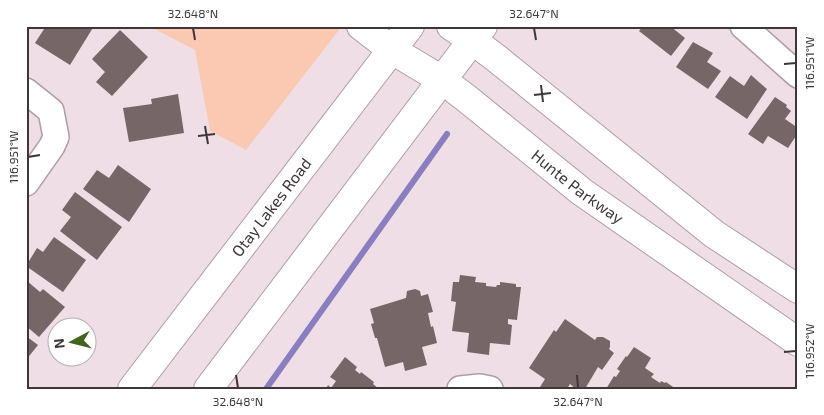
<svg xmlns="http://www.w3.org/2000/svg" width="824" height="415" viewBox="0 0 824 415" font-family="'Exo 2',sans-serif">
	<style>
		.green { fill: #fbc8b1 }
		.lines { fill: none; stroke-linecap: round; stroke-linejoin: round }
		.stream { stroke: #887ec1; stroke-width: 6 }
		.building { fill: #776667 }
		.minor-casing { stroke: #ad9da4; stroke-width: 28 }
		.major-casing { stroke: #ad9da4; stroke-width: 30 }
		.minor { stroke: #fff; stroke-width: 25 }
		.major { stroke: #fff; stroke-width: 28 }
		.ticks { fill: none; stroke: #3d373a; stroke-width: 2 }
		.labels { text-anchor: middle; stroke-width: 5; stroke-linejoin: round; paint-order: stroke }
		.street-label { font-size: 16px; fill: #3d373a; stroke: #fff }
		.neatline { fill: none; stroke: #3d373a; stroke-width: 2 }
		.ticks-label { font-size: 12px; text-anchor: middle; fill: #3d373a }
	</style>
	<rect width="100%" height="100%" fill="#efdee5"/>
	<polygon class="green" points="149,26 342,26 246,150 210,131 195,50"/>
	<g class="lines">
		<polyline class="stream" points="266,389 447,134"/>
	</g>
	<g class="building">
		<polygon points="46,26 94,26 70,65 35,43"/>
		<polygon points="643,26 670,26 685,38 671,56 639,31"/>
		<polygon points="120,30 148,57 112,96 96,82 105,72 92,59"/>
		<polygon points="693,42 713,53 707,62 721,71 708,89 676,67"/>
		<polygon points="751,75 767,89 747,119 715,97 730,76 744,86"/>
		<polygon points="178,94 184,133 129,142 123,108 152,104 151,99"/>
		<polygon points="775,97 787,105 786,107 791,111 785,119 798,128 798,133 788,148 768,136 763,144 748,134"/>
		<polygon points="118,165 151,189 129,222 83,189 97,170 109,178"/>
		<polygon points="75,192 122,227 97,260 60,231 71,217 62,210"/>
		<polygon points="54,237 86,260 63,292 26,266 37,248 43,252"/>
		<polygon points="460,275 476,277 475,282 486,283 486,286 496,287 497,285 500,285 500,282 516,284 516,287 521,287 517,320 508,319 508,324 512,325 510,345 490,343 489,355 467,352 469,333 452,331 456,302 451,301 453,282 459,282"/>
		<polygon points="26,280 40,292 43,289 65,307 39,337 26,326"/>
		<polygon points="415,289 420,291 421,296 428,294 433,312 428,313 431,327 433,326 437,343 422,347 427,365 405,371 403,362 385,367 377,338 375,338 371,324 374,323 370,309 406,298 407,291"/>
		<polygon points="565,319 595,340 597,337 603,337 610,341 610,347 609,349 614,353 602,370 598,367 585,389 576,389 570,384 567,389 543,389 540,387 545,379 529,368 554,330 556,332"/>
		<polygon points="26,336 38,345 26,360"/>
		<polygon points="634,347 651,358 645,368 654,374 651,377 660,383 661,381 665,383 666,382 676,389 606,389 614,376 616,377 620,371 617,369 626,356 627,357"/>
		<polygon points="345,357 357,367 355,370 360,374 361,372 374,382 373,384 379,389 326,389 328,385 331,388 336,381 330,377"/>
	</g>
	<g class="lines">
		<defs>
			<g id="minor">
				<polyline points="743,26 798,75"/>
				<polyline points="26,91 51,111 56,137 52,146 26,183"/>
				<polyline points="460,389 480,387 490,389"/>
			</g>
			<g id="major">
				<path id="s1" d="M361 26 392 50 442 80 466 98 582 192 798 342"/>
				<polyline points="451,26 472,40 496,58 714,234 798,289"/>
				<path id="s2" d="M132 389 410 26"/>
				<polyline points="208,389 483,26"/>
			</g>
		</defs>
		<use href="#minor" class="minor-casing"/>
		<use href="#major" class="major-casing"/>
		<use href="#minor" class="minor"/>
		<use href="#major" class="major"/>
	</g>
	<path class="ticks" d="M193 28 195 40M534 28 536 40M784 64 796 63M541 85 543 102M534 95 551 93M205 126 208 144M198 136 215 134M28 157 40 155M784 352 796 351M236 375 238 388M577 375 578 388"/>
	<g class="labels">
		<g class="street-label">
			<text dy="6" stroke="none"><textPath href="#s1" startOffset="270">Hunte Parkway</textPath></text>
			<text dy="6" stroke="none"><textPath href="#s2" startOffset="229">Otay Lakes Road</textPath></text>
		</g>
	</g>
	<rect width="824" height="415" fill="none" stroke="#ffffff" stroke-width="55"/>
	<g transform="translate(72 342) rotate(263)"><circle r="24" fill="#ffffff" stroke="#b1afb0"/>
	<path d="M0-4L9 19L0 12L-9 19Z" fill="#41651e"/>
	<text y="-8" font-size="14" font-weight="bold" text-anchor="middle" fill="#3d373a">N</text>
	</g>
	<rect x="28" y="28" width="768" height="360" class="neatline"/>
	<g class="ticks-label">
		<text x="193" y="18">32.648°N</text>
		<text x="534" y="18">32.647°N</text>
		<text transform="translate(810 63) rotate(-90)" y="4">116.951°W</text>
		<text transform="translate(14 157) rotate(-90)" y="4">116.951°W</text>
		<text transform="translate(810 351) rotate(-90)" y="4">116.952°W</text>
		<text x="238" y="406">32.648°N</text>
		<text x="578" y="406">32.647°N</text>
	</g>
</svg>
